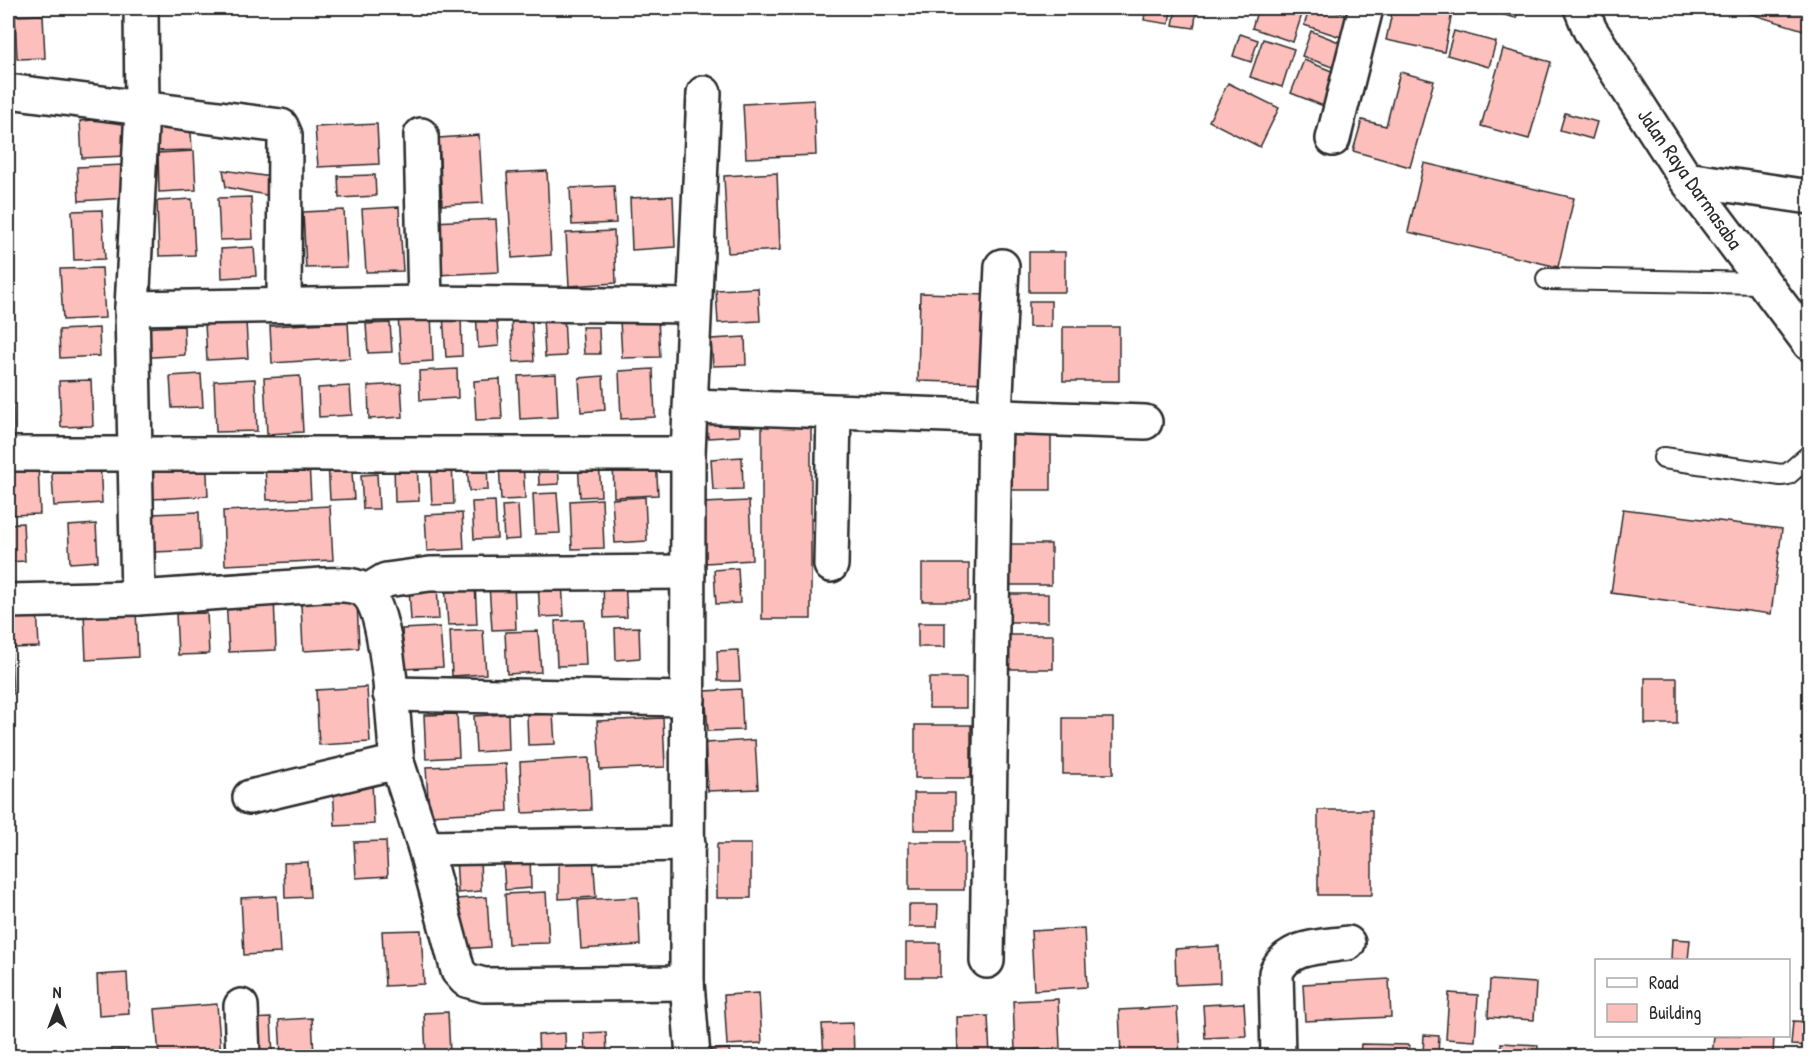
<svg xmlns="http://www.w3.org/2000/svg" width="1817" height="1064" viewBox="0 0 1817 1064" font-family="'Patrick Hand',sans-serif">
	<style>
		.building { fill: #fcbfbc; stroke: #2b2b2b; stroke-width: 1.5 }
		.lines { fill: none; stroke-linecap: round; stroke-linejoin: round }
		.service-casing { stroke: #2b2b2b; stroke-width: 24 }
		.minor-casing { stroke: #2b2b2b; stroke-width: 38 }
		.secondary-casing { stroke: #2b2b2b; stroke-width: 38 }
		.service { stroke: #fff; stroke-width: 20 }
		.minor { stroke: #fff; stroke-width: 33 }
		.secondary { stroke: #fff; stroke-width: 33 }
		.labels { text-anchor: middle; stroke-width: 4.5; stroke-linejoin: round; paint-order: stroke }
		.street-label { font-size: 21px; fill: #2b2b2b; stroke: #fff }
	</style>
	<rect width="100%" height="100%" fill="#fff"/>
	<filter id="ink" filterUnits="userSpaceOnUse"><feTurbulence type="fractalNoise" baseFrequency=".0167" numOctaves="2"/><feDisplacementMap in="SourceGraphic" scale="12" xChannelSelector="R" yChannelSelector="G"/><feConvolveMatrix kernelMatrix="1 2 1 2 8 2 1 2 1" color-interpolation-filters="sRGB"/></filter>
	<g filter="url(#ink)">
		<g class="building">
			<polygon points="1146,8 1171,8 1169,24 1144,20"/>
			<polygon points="1176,8 1197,8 1194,28 1173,25"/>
			<polygon points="1258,8 1304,8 1293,42 1252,28"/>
			<polygon points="1310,8 1325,8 1351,16 1344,38 1304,25"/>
			<polygon points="1393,8 1453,8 1444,52 1386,40"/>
			<polygon points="1479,8 1519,8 1516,18"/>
			<polygon points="1732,8 1810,8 1810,32"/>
			<polygon points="43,15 45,58 17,59 15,16"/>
			<polygon points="1311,31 1344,44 1335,68 1302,56"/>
			<polygon points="1454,31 1496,42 1489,67 1447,55"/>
			<polygon points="1240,34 1258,40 1251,62 1233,56"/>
			<polygon points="1263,39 1294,49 1282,87 1250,77"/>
			<polygon points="1503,49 1551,62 1529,139 1481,126"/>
			<polygon points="1304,60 1339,74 1326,107 1291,93"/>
			<polygon points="1400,72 1434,81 1410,167 1353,151 1362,120 1386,126"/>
			<polygon points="1228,83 1279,108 1260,147 1209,121"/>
			<polygon points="814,100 816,155 746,158 743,104"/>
			<polygon points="1565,113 1597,122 1592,139 1560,130"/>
			<polygon points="190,116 192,150 151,151 149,118"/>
			<polygon points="123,118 125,156 82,158 80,121"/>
			<polygon points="377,124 379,164 318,167 315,127"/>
			<polygon points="479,135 483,203 442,205 439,138"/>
			<polygon points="194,151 196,190 159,192 158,153"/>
			<polygon points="1424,163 1574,198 1558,267 1408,232"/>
			<polygon points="124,165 126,198 79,201 77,167"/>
			<polygon points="223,170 271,177 271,196 226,187"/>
			<polygon points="547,171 551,255 512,258 507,173"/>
			<polygon points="777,173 780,250 728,253 724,176"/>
			<polygon points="375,175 376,196 339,198 338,176"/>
			<polygon points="614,186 616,223 572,225 570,188"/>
			<polygon points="673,196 675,247 632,250 630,198"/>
			<polygon points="251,197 253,239 220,240 218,198"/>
			<polygon points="192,199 195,255 159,256 157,201"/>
			<polygon points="399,207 403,271 366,272 362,209"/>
			<polygon points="102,210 105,259 74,260 72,211"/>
			<polygon points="344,210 347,267 306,268 303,212"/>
			<polygon points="496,219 499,272 436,275 433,222"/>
			<polygon points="614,231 616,283 569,286 566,233"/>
			<polygon points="254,247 256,276 222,278 221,249"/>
			<rect x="1029" y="252" width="36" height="40"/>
			<polygon points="102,268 105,318 63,320 60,269"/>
			<polygon points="758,288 760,321 718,323 716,290"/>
			<polygon points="920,293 992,295 989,383 918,381"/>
			<rect x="1029" y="301" width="22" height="26"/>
			<polygon points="496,309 499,346 478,348 476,310"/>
			<polygon points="431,313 433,361 401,363 398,315"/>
			<polygon points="531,313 534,361 513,362 511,314"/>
			<polygon points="443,315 461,315 462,356 446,357"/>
			<polygon points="564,315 566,356 545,357 543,317"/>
			<polygon points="658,318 660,357 622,358 620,320"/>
			<polygon points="246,321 248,358 207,360 205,323"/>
			<polygon points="348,322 350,358 272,363 270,326"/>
			<polygon points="390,323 392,352 368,353 366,324"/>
			<polygon points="184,326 185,355 138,358 137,328"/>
			<polygon points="582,327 599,327 600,354 584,354"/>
			<rect x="1063" y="327" width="56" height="54"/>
			<polygon points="99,328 100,356 60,358 59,330"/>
			<polygon points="745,337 746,365 713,366 711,339"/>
			<polygon points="457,369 458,398 420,400 419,371"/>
			<polygon points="653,369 655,417 621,419 619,371"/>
			<polygon points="201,374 203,407 172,408 170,376"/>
			<polygon points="556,374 558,417 520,419 518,376"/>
			<polygon points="300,376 303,432 267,434 264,378"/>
			<polygon points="603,376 605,410 581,412 579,378"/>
			<polygon points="8,379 12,379 14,431 8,432"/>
			<polygon points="255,379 257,431 216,432 214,381"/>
			<polygon points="500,379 502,419 476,420 474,381"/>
			<polygon points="91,380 93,426 61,427 59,381"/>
			<polygon points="401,384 403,417 369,419 368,386"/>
			<polygon points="350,386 352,415 319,417 318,388"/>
			<rect x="762" y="416" width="49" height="203"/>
			<polygon points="706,418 739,418 740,436 708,438"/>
			<rect x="1008" y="429" width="43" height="61"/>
			<polygon points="206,455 208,496 153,499 151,458"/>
			<polygon points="656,457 658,495 614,497 613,459"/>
			<polygon points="742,457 743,489 713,490 711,459"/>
			<polygon points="558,458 559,484 539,485 538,459"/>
			<polygon points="100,459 102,503 54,506 51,462"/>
			<polygon points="599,459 601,496 580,497 578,460"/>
			<polygon points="351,460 354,499 330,500 328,461"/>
			<polygon points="523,461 525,499 501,500 499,462"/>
			<polygon points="38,463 40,514 8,515 8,465"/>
			<polygon points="309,463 311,499 267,500 265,465"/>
			<polygon points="487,463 488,490 469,491 467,465"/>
			<polygon points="417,464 419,501 395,502 394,465"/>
			<polygon points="452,464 454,504 432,505 430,465"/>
			<polygon points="377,474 379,509 363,509 361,475"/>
			<polygon points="557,493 560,533 535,534 533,494"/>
			<polygon points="645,497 647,541 615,543 612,499"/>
			<polygon points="602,499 604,548 572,549 570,501"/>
			<polygon points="495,501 497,538 474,539 472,502"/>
			<polygon points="749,501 752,560 706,563 703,503"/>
			<polygon points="518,505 520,539 504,540 502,506"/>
			<polygon points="330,506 333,560 225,565 223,511"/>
			<polygon points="1623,509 1782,529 1771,614 1611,593"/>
			<polygon points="199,512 200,550 154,552 152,514"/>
			<polygon points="462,513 464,549 427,551 425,515"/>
			<polygon points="23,523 25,561 8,562 8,524"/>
			<polygon points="96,524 98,561 70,563 68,526"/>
			<rect x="1005" y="544" width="46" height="41"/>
			<rect x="922" y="564" width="47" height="37"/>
			<polygon points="738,568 740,603 716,604 714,570"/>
			<polygon points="625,580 627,617 604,618 603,581"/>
			<polygon points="562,582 564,616 540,617 538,583"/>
			<polygon points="475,583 477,624 448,625 445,585"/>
			<polygon points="514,583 516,629 492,630 489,585"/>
			<polygon points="437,586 439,619 411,620 409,588"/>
			<rect x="1010" y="594" width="38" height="28"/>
			<polygon points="274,596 276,650 229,652 226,598"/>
			<polygon points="357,601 359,648 303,651 301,604"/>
			<polygon points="37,607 39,647 12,648 10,608"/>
			<polygon points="136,610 138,657 86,660 84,612"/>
			<polygon points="207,613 209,654 178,655 176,614"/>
			<polygon points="584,620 586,665 557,666 555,621"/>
			<rect x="918" y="623" width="27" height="24"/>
			<polygon points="440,627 443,667 404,669 402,629"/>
			<polygon points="639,627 640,658 616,660 615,628"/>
			<polygon points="483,630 486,674 452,676 450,631"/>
			<polygon points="538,631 541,672 507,674 505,632"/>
			<rect x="1007" y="635" width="46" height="34"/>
			<polygon points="738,650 740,681 718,681 717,651"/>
			<polygon points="8,652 11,652 13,694 8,694"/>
			<rect x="929" y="678" width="37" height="30"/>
			<rect x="1645" y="678" width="32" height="46"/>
			<polygon points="367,687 370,742 319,745 316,690"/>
			<polygon points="741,689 743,730 708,731 705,691"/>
			<polygon points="457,714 459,757 426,759 424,715"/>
			<polygon points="508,714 509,750 476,752 474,716"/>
			<polygon points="553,714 555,744 528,745 527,715"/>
			<polygon points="663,718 665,767 600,770 597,721"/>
			<rect x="1063" y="718" width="50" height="56"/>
			<rect x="915" y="725" width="56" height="53"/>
			<polygon points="755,740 758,789 708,791 705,743"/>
			<polygon points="589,758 591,810 522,813 520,762"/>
			<polygon points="506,764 508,811 429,815 426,767"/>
			<polygon points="372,782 374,824 335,826 333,783"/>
			<rect x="914" y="793" width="41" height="37"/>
			<rect x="1318" y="810" width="54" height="85"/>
			<polygon points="386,841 388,876 356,878 354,842"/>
			<rect x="909" y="842" width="55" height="48"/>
			<rect x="717" y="844" width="34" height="54"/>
			<polygon points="559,855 593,855 596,897 559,899"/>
			<polygon points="480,856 481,891 458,893 456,857"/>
			<polygon points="530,856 531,888 505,890 503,857"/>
			<polygon points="308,862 310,897 285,898 284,863"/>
			<polygon points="546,892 549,943 508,944 505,894"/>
			<polygon points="277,896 280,953 244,955 241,898"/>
			<polygon points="487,897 490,947 459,949 456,899"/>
			<polygon points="638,897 640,945 581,949 578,900"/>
			<polygon points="909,905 938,905 937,927 909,927"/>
			<polygon points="1084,928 1087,987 1034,990 1031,931"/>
			<polygon points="421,930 424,984 385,986 382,931"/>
			<polygon points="1672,939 1690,940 1688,960 1671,959"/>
			<rect x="906" y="943" width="34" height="34"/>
			<polygon points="1219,946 1220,983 1176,985 1175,949"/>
			<polygon points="127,973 129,1014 99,1016 97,975"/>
			<polygon points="1389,979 1391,1017 1305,1021 1303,984"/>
			<polygon points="1490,980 1536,983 1534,1020 1488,1017"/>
			<polygon points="759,993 762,1043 727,1045 724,995"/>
			<polygon points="1449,993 1478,995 1475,1041 1446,1039"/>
			<polygon points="1058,999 1060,1048 1015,1051 1013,1001"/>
			<polygon points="1244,1003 1246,1036 1205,1038 1203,1005"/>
			<polygon points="217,1004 221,1056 159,1056 155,1009"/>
			<polygon points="1177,1007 1180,1056 1121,1056 1119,1010"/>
			<polygon points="448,1012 450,1053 426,1054 424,1013"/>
			<polygon points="988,1016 990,1056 958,1056 957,1017"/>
			<polygon points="271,1018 273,1056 250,1056 248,1019"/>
			<polygon points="312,1018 314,1056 281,1056 279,1020"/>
			<polygon points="1793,1021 1810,1022 1810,1046 1791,1045"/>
			<polygon points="853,1023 854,1056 824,1056 822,1024"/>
			<polygon points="606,1032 607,1056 585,1056 584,1033"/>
			<polygon points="565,1033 566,1056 539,1056 538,1035"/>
			<polygon points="1424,1035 1439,1036 1438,1054 1423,1053"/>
			<polygon points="1714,1036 1774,1036 1773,1056 1712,1056"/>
			<polygon points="1501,1043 1538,1045 1537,1056 1501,1056"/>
			<polygon points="1361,1044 1409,1045 1409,1056 1360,1056"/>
			<polygon points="729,1049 730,1056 697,1056 697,1051"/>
			<polygon points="124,1050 125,1056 86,1056 86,1051"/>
			<polygon points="1251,1050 1251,1056 1222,1056 1222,1051"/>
			<polygon points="907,1054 907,1056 873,1056 873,1055"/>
		</g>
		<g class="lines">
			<defs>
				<g id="service">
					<polyline points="1547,279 1763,283"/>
					<polyline points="1664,458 1781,475 1788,474 1810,455"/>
				</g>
				<g id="minor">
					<polyline points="8,91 281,126 285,135 284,305"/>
					<polyline points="421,135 425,303"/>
					<polyline points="1333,139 1366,8"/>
					<polyline points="1686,179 1810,197"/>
					<polyline points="132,308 142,109 141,8"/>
					<polyline points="691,406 1145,422"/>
					<polyline points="8,454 688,454"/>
					<polyline points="831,565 834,412"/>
					<polyline points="366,592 386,580 430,574 688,572"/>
					<polyline points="138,598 132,308 425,303 694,306"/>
					<path d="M8 601 138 598 322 585C336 585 354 582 366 592 390 613 393 727 397 762"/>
					<polyline points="390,694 688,699"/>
					<polyline points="250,797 397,762 425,848 458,971 466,980 484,985 687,983"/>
					<polyline points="425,848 688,844"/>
					<polyline points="987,961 995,416 1002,266"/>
					<polyline points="241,1006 243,1056"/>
					<polyline points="693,1056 687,983 688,454 704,93"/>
					<path d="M1278 1056 1276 973C1287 945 1322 947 1348 943"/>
				</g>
				<polyline id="secondary" points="1581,8 1590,30 1686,179 1810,344"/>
			</defs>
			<use href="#service" class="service-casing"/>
			<use href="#minor" class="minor-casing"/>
			<use href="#secondary" class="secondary-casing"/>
			<use href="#service" class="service"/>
			<use href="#minor" class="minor"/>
			<use href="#secondary" class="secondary"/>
		</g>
	</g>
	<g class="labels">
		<g class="street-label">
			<text transform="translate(1690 179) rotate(55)" y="7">Jalan Raya Darmasaba</text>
		</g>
	</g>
	<rect width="1817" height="1064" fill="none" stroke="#fff" stroke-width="30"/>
	<rect x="15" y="15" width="1787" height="1034" fill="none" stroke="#2b2b2b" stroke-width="2" filter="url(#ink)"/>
	<rect x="1595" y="959" width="195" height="78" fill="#ffffff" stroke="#aaaaaa" stroke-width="1.5"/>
	<rect x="1607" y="978" width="30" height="9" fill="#ffffff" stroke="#aaaaaa" stroke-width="1.5"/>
	<text x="1649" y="989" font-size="18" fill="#2b2b2b">Road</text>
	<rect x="1607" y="1004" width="30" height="18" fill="#fcbfbc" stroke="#aaaaaa" stroke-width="1.5"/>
	<text x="1649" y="1019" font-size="18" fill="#2b2b2b">Building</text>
	<g transform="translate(57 1007)" stroke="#ffffff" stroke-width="4.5" paint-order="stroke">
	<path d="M0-4.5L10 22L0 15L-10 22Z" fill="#2b2b2b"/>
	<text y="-9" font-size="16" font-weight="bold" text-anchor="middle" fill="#2b2b2b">N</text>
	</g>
</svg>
